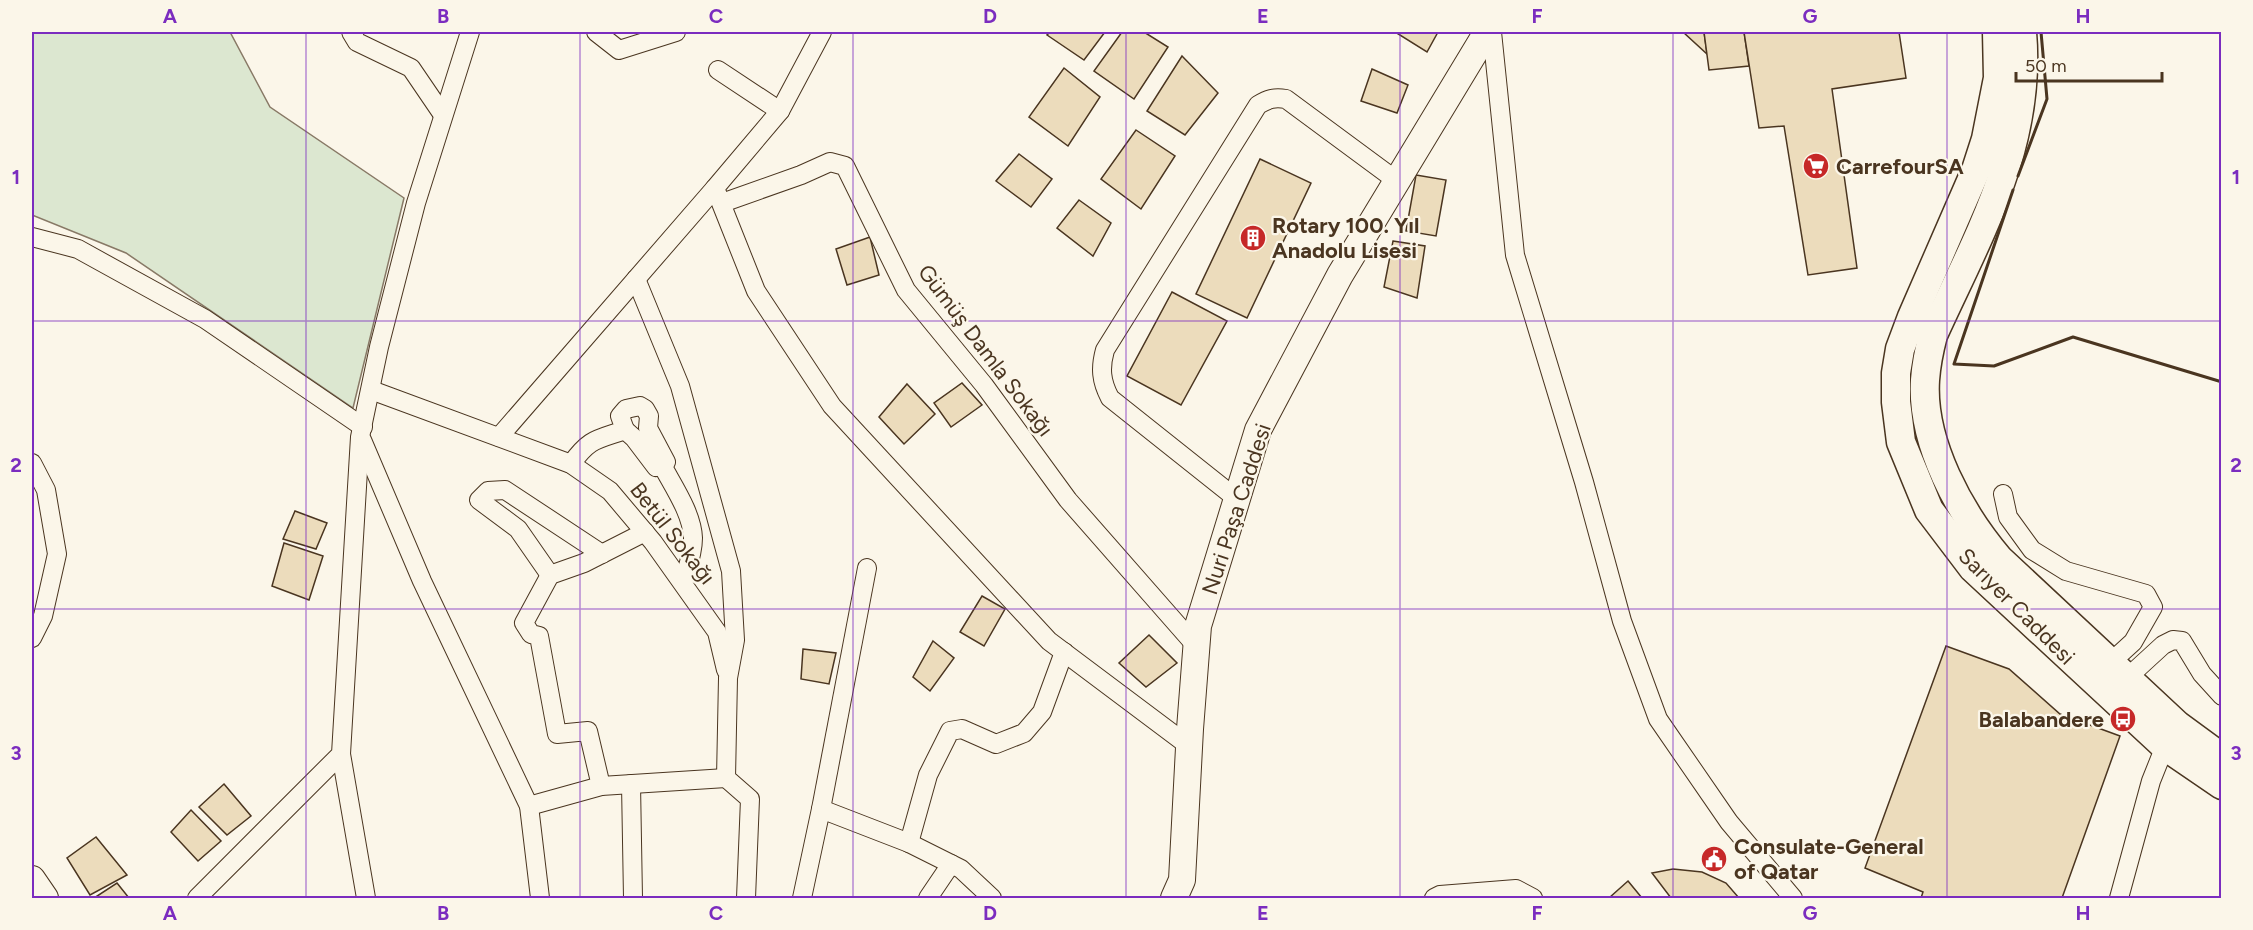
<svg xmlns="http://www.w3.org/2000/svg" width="2253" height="930" viewBox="0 0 2253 930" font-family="Figtree,sans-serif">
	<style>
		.green { fill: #dce7d0; stroke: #887966; stroke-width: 1.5 }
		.building { fill: #ecdcbc; stroke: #4a3520; stroke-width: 1.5 }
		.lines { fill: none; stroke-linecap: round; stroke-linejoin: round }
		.street-casing { stroke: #4a3520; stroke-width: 20 }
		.secondary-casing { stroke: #4a3520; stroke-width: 28 }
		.primary-casing { stroke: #4a3520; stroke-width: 31 }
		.street { stroke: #fbf6e9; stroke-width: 18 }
		.secondary { stroke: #fbf6e9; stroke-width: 26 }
		.primary { stroke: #fbf6e9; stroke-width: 28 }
		.wall { stroke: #4a3520; stroke-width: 3 }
		.grid { fill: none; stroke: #7b2cbf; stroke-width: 1.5; stroke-opacity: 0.55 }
		.labels { text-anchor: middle; stroke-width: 4.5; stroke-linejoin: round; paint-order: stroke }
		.poi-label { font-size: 22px; font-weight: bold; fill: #4a3520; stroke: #fbf6e9; text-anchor: start }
		.street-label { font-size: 22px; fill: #4a3520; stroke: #fbf6e9 }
		.neatline { fill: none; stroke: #7b2cbf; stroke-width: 2 }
		.grid-label { font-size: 20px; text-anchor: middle; font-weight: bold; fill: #7b2cbf }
	</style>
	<rect width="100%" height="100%" fill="#fbf6e9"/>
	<polygon class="green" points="32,32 230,32 270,107 404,198 353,408 126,253 32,215"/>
	<g class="building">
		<polygon points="1050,32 1105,32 1084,60 1047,35"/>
		<polygon points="1122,32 1144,32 1168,47 1134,99 1094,71"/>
		<polygon points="1395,32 1438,32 1427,52"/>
		<polygon points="1683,32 1704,32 1707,54"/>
		<polygon points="1704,32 1744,32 1749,66 1709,70"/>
		<polygon points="1744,32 1899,32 1906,78 1832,89 1857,268 1808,275 1784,126 1759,128"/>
		<polygon points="1182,56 1218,93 1185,135 1147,111"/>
		<polygon points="1064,68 1100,97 1068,146 1029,117"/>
		<polygon points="1372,69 1408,85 1397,113 1361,101"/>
		<polygon points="1136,130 1175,156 1141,209 1101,179"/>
		<polygon points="1019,154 1052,179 1031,207 996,181"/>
		<polygon points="1260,159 1311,183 1247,318 1196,294"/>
		<polygon points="1416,175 1446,180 1436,236 1406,231"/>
		<polygon points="1079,200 1111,223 1093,256 1057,228"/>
		<polygon points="870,237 879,275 847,285 836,249"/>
		<polygon points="1393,241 1425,246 1417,298 1384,287"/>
		<polygon points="1172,292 1227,321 1181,405 1127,376"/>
		<polygon points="962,383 982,405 951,427 934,403"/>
		<polygon points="907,384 935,414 904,444 879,417"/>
		<polygon points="295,511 327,523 316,549 283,539"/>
		<polygon points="284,543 323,556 309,600 272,586"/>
		<polygon points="982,596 1005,609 984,646 960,632"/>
		<polygon points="1149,635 1177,663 1146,687 1119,663"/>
		<polygon points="933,641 954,658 930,691 913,677"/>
		<polygon points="1946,646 2009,669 2060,714 2120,736 2062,898 1921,898 1923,892 1865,868"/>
		<polygon points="803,649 836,653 829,684 801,679"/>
		<polygon points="224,784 251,816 227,835 199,807"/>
		<polygon points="191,810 221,841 198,861 171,832"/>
		<polygon points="96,837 127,875 90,895 67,858"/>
		<polygon points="1673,869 1702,872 1726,883 1739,898 1671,898 1652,873"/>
		<polygon points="1628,881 1642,898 1609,898"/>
		<polygon points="117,883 129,898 94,898"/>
	</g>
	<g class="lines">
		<defs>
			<g id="street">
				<polyline points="351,32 357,42 411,68 443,115"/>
				<polyline points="596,32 619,50 676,32"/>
				<polyline points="822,32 780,111 715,188 756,291 832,406 1049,641 1189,746"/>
				<polyline points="1492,32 1515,255 1584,482 1622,621 1658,719 1729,822 1793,898"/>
				<polyline points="718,70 780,111"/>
				<polyline points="722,203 801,175 830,162 845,166 906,290 984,385 1068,500 1197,647"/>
				<polyline points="32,237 78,249 205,319 363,427"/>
				<polyline points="636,279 680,386 731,571 735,640 728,678 726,778 750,799 746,898"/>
				<polyline points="371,390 571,464 610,491 653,542 717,632 726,670"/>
				<polyline points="625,430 634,438 656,467 662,465"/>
				<polyline points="499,437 715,188"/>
				<polyline points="362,440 422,581 529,806 540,898"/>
				<polyline points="32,463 46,490 57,554 43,616 32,638"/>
				<path d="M571 464C590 438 596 440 625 430L620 416 626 409 640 406 645 409 649 416 648 428 666 462 662 465C673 486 692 513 693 538 693 554 687 569 683 583"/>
				<polyline points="2003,494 2008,517 2032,550 2066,571 2146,594 2153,607 2133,642 2110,663"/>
				<path d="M1237 499 1110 398C1101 381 1100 368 1105 350L1258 105C1268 99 1274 97 1286 99L1397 181"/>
				<polyline points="550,575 518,529 479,500 488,491 505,490 602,554"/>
				<polyline points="2127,678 2163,645 2173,640 2182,641 2202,674 2222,696"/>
				<polyline points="341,754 366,898"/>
				<polyline points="631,784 633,898"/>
				<polyline points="601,786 588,731 557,734 539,636 531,634 524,623 550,575 584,563 645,532"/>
				<polyline points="529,806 601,786 726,778"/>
				<polyline points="821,809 867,568"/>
				<polyline points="909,843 928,775 950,731 962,729 996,744 1024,733 1042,712 1064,652"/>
				<polyline points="197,898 341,754 360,437 379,347 416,203 470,32"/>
				<polyline points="802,898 821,809 909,843 961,869 992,898"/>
				<polyline points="928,898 951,864"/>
				<polyline points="1434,898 1440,895 1516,889 1533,898"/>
				<polyline points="2119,898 2151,781 2165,746"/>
			</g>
			<g id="secondary">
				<polyline points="32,879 45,898"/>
				<polyline points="1174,898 1182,880 1190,729 1198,626 1258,430 1340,275 1487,32"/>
			</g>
			<g id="primary">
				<polyline points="1997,32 1998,78 1986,139 1976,170 1912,317 1900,349 1896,373 1896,402 1901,442 1929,510 1973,568 2165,746 2222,785"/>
				<path d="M2022 32C2032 145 1978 236 1933 335 1929 350 1926 366 1925 380 1921 443 1960 513 1999 559L2177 725 2222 758"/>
			</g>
		</defs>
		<use href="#street" class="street-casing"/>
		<use href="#secondary" class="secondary-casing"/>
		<use href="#primary" class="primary-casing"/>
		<use href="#street" class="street"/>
		<use href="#secondary" class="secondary"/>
		<use href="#primary" class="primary"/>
		<g class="wall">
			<polyline points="2018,176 2047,99 2041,32"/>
			<polyline points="2013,190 1954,364 1994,366 2073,337 2222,382"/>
		</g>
	</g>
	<path class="grid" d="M306 32V898M580 32V898M853 32V898M1126 32V898M1400 32V898M1673 32V898M1947 32V898M32 321H2222M32 609H2222"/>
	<defs>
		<symbol id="supermarket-disc" viewBox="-11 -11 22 22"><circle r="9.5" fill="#c62828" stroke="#fbf6e9"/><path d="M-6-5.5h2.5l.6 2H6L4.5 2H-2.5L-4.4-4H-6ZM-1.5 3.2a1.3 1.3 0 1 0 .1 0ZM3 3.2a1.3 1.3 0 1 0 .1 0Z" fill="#fff"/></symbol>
		<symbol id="building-disc" viewBox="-11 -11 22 22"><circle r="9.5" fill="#c62828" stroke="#fbf6e9"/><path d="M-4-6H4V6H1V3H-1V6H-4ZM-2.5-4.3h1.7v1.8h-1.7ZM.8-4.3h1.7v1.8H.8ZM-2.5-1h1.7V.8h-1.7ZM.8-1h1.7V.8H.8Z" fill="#fff"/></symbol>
		<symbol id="bus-disc" viewBox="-11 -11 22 22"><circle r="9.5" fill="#c62828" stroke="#fbf6e9"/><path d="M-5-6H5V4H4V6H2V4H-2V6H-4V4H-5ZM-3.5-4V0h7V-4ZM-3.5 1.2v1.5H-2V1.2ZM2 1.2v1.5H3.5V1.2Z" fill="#fff"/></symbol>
		<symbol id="civic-disc" viewBox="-11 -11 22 22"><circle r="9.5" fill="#c62828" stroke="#fbf6e9"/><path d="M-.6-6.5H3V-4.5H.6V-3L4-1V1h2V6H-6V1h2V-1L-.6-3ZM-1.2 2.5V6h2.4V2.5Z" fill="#fff"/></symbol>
	</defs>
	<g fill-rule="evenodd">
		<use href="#supermarket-disc" x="1801" y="151" width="30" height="30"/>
		<use href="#building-disc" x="1238" y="223" width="30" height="30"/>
		<use href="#bus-disc" x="2108" y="704" width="30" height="30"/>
		<use href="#civic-disc" x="1699" y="844" width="30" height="30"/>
	</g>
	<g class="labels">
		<g class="poi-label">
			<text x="1836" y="174">CarrefourSA</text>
			<text x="1272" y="233">Rotary 100. Yıl<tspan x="1272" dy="25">Anadolu Lisesi</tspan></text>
			<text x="2104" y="727" text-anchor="end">Balabandere</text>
			<text x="1734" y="854">Consulate-General<tspan x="1734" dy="25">of Qatar</tspan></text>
		</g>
		<g class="street-label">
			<text transform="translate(986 350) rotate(53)" y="8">Gümüş Damla Sokağı</text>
			<text transform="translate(1236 509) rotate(-72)" y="8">Nuri Paşa Caddesi</text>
			<text transform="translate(673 533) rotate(52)" y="8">Betül Sokağı</text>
			<text transform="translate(2017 606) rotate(45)" y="8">Sarıyer Caddesi</text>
		</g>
	</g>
	<rect width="2253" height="930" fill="none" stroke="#fbf6e9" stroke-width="66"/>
	<path d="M2016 72v9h146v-9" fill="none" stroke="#4a3520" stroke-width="3"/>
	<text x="2025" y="72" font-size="18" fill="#4a3520" stroke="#fbf6e9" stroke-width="4.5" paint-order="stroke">50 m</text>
	<rect x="33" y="33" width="2187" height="864" class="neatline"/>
	<g class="grid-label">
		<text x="170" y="23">A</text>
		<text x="443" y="23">B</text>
		<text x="716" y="23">C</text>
		<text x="990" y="23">D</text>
		<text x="1263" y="23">E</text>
		<text x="1537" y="23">F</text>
		<text x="1810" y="23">G</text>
		<text x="2083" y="23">H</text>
		<text x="16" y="184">1</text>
		<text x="2236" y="184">1</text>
		<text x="16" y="472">2</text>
		<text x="2236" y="472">2</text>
		<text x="16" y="760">3</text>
		<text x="2236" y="760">3</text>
		<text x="170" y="920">A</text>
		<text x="443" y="920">B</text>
		<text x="716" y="920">C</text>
		<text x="990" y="920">D</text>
		<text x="1263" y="920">E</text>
		<text x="1537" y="920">F</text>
		<text x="1810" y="920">G</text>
		<text x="2083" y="920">H</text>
	</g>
</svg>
